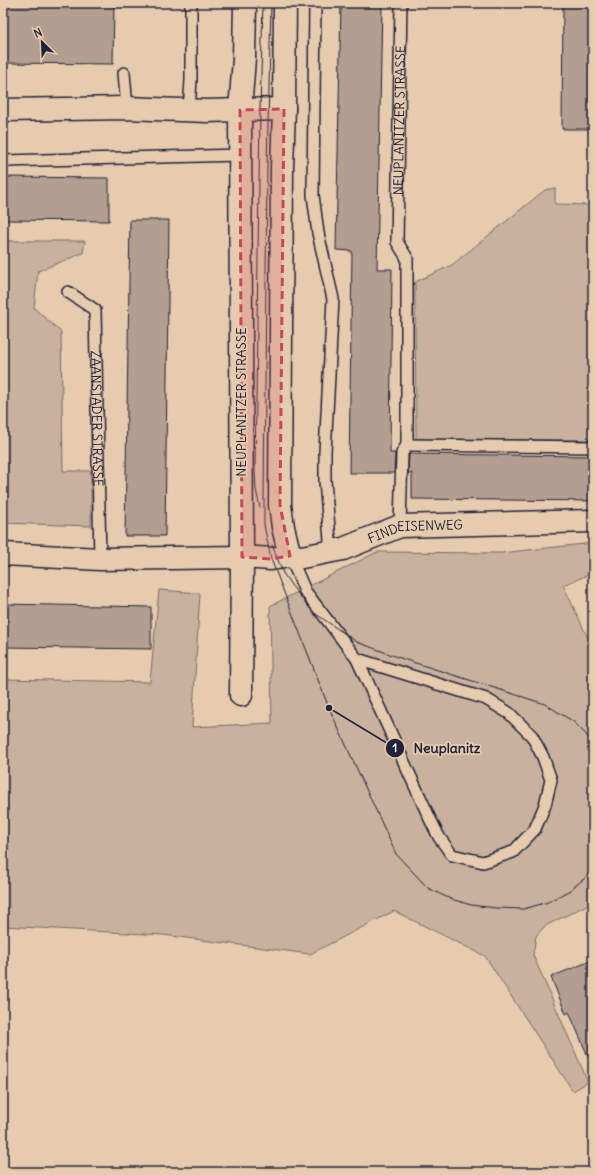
<svg xmlns="http://www.w3.org/2000/svg" width="596" height="1175" viewBox="0 0 596 1175" font-family="Delius,sans-serif">
	<style>
		.green { fill: #c9b29d; stroke: #766a6c }
		.building { fill: #b39e90; stroke: #22223b }
		.lines { fill: none; stroke-linecap: round; stroke-linejoin: round }
		.service-casing { stroke: #22223b; stroke-width: 14 }
		.minor-casing { stroke: #22223b; stroke-width: 25 }
		.tertiary-casing { stroke: #22223b; stroke-width: 25 }
		.service { stroke: #e6cbae; stroke-width: 11 }
		.minor { stroke: #e6cbae; stroke-width: 22 }
		.tertiary { stroke: #e6cbae; stroke-width: 22 }
		.tram { stroke: #22223b; stroke-width: 1 }
		.marked { fill: #c84759; fill-opacity: 0.2; stroke: #c84759; stroke-width: 3; stroke-dasharray: 8 5; stroke-linejoin: round }
		.labels { text-anchor: middle; stroke-width: 3.5; stroke-linejoin: round; paint-order: stroke }
		.street-label { font-size: 13px; fill: #22223b; stroke: #e6cbae }
		.leader { fill: none; stroke: #22223b; stroke-width: 1.5 }
		.callout-dot { fill: #22223b; stroke: #e6cbae; stroke-width: 1.5 }
		.mark-label { font-size: 12px; text-anchor: middle; font-weight: bold; fill: #fff }
		.callout-label { font-size: 14px; text-anchor: middle; font-weight: bold; fill: #22223b; stroke: #e6cbae; stroke-width: 3.5; stroke-linejoin: round; paint-order: stroke }
	</style>
	<rect width="100%" height="100%" fill="#e6cbae"/>
	<filter id="ink" filterUnits="userSpaceOnUse"><feTurbulence type="fractalNoise" baseFrequency=".025" numOctaves="2"/><feDisplacementMap in="SourceGraphic" scale="8" xChannelSelector="R" yChannelSelector="G"/><feConvolveMatrix kernelMatrix="1 2 1 2 8 2 1 2 1" color-interpolation-filters="sRGB"/></filter>
	<g filter="url(#ink)">
		<g class="green">
			<polygon points="555,188 555,204 593,205 593,440 416,439 415,282 452,265 545,190"/>
			<polygon points="3,241 85,241 83,253 38,271 34,308 61,332 63,471 91,471 91,526 3,523"/>
			<polygon points="593,543 593,573 563,585 593,649 593,898 585,906 545,926 536,936 533,955 588,1082 573,1091 485,956 394,911 310,954 163,935 3,926 3,679 150,682 159,590 200,593 192,727 272,723 270,606 377,552 501,553"/>
		</g>
		<g class="building">
			<polygon points="3,3 114,3 113,64 3,63"/>
			<polygon points="341,3 382,3 377,269 392,269 390,453 395,453 394,473 349,473 352,251 336,250"/>
			<polygon points="563,3 593,3 593,129 562,129"/>
			<polygon points="3,177 109,178 109,221 3,220"/>
			<polygon points="130,220 169,220 165,536 125,536"/>
			<polygon points="410,454 593,456 593,501 412,499 412,473 408,473 409,455"/>
			<polygon points="3,604 151,607 151,649 3,647"/>
			<polygon points="593,960 593,1068 569,1012 566,1014 551,977"/>
		</g>
		<g class="lines">
			<defs>
				<g id="service">
					<polyline points="315,3 313,195 318,233 333,299 325,452 325,481 331,552"/>
					<polyline points="124,73 127,108"/>
					<polyline points="189,110 191,80 191,3"/>
					<polyline points="3,161 241,155"/>
					<path id="s1" d="M68 292 95 310 100 559"/>
					<polyline points="407,445 593,447"/>
					<path id="s2" d="M400 526 402 453 407 445V258L397 242 401 3"/>
					<polyline points="290,556 305,591 357,659 430,819 439,837 452,855 483,862 513,852 535,829 545,805 551,780 543,757 532,736 509,713 486,699 357,659"/>
				</g>
				<g id="minor">
					<polyline points="3,110 127,108 207,111 240,110"/>
					<path id="s3" d="M3 554 100 559 242 557 271 559 290 556 302 557 343 549 400 526 593 521"/>
					<polyline points="241,695 242,557"/>
				</g>
				<g id="tertiary">
					<polyline points="285,3 284,109 282,168 280,505 283,527 290,556"/>
					<polyline points="240,110 284,109"/>
					<polyline points="242,557 240,110 244,59 245,3"/>
				</g>
			</defs>
			<use href="#service" class="service-casing"/>
			<use href="#minor" class="minor-casing"/>
			<use href="#tertiary" class="tertiary-casing"/>
			<use href="#service" class="service"/>
			<use href="#minor" class="minor"/>
			<use href="#tertiary" class="tertiary"/>
			<g class="tram">
				<polyline points="271,3 267,168 264,498 264,525 271,559 329,708 396,854 428,888 448,898 471,905 496,908 524,909 548,902 570,890 585,878 593,869"/>
				<polyline points="260,507 256,490 255,471 260,110 263,3"/>
				<polyline points="272,545 283,573 291,585 313,612 357,642 403,659 545,704 574,722 593,742"/>
			</g>
		</g>
	</g>
	<path class="marked" d="M284 109 280 505 290 556 271 559 242 557 240 110Z"/>
	<g class="labels">
		<g class="street-label">
			<text dy="5" stroke="none"><textPath href="#s2" startOffset="410">NEUPLANITZER STRASSE</textPath></text>
			<text transform="translate(241 402) rotate(-90)" y="5">NEUPLANITZER STRASSE</text>
			<text dy="5" stroke="none"><textPath href="#s1" startOffset="141">ZAANSTADER STRASSE</textPath></text>
			<text dy="5" stroke="none"><textPath href="#s3" startOffset="417">FINDEISENWEG</textPath></text>
		</g>
	</g>
	<path class="leader" d="M329 708L395 748"/>
	<g class="callout-dot">
		<circle cx="329" cy="708" r="4"/>
		<circle cx="395" cy="748" r="10"/>
	</g>
	<g class="mark-label">
		<text x="395" y="752">1</text>
	</g>
	<g class="callout-label">
		<text x="447" y="753">Neuplanitz</text>
	</g>
	<rect width="596" height="1175" fill="none" stroke="#e6cbae" stroke-width="16"/>
	<rect x="8" y="8" width="580" height="1159" fill="none" stroke="#22223b" stroke-width="1.5" filter="url(#ink)"/>
	<g transform="translate(42 42) rotate(336)" stroke="#e6cbae" stroke-width="3" paint-order="stroke">
	<path d="M0-3L7 15L0 10L-7 15Z" fill="#22223b"/>
	<text y="-6" font-size="11" font-weight="bold" text-anchor="middle" fill="#22223b">N</text>
	</g>
</svg>
